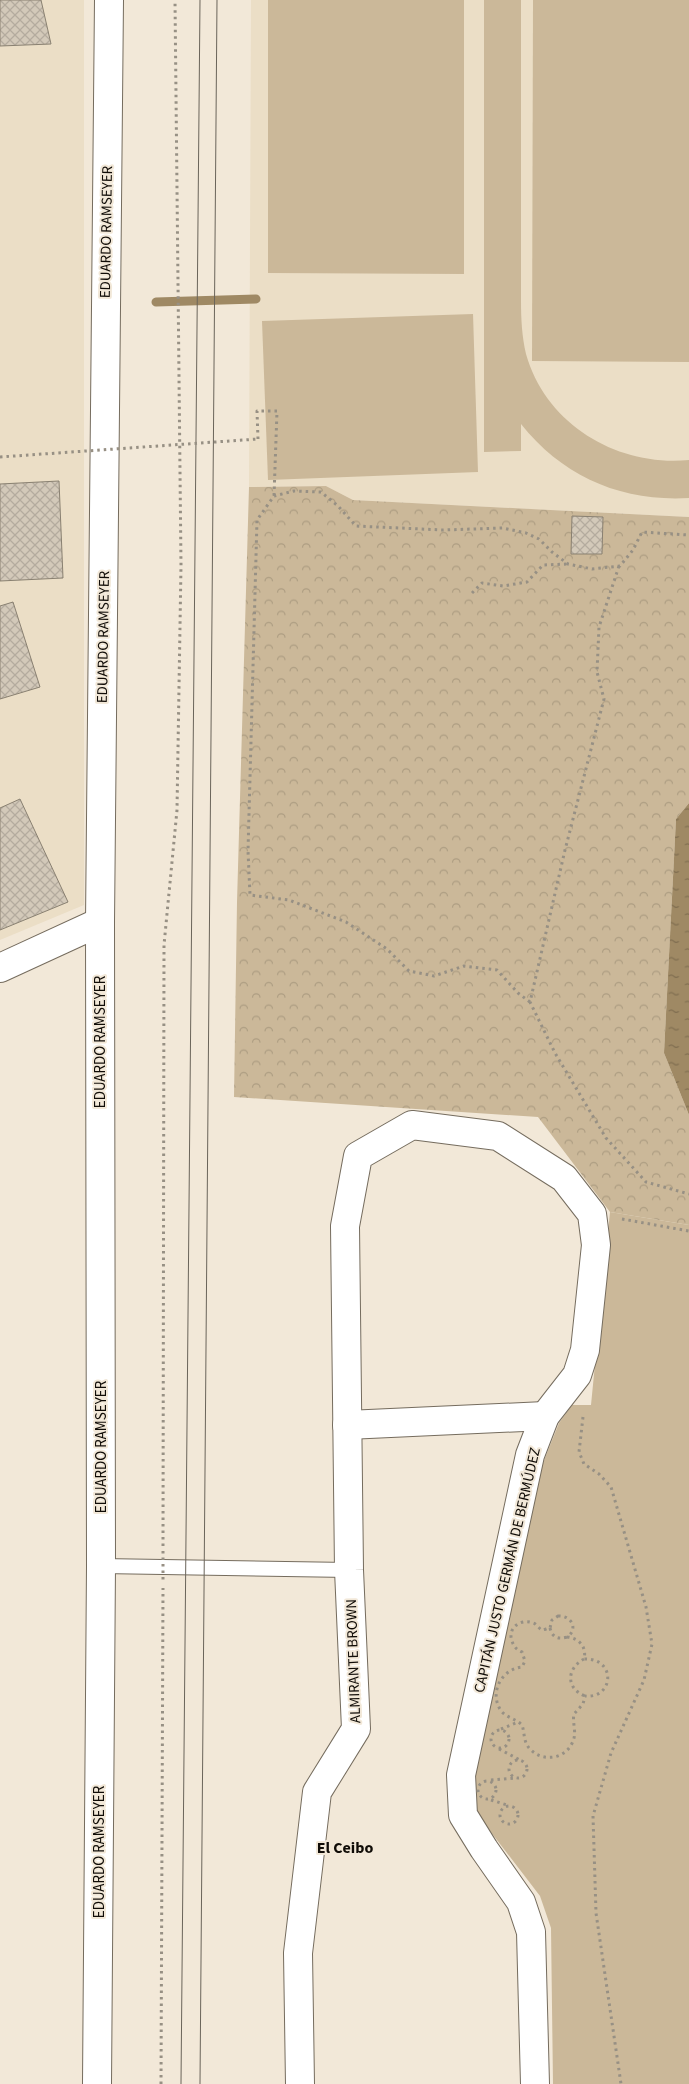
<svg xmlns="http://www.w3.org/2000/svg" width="689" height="2084" viewBox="0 0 689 2084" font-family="'Source Sans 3',sans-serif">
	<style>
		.built { fill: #ebdec6 }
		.green { fill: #cbb899 }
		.forest { fill: url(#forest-crowns) }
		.water { fill: url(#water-ripples) }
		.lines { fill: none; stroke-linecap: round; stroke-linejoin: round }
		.stream { stroke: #9f8964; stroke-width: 9 }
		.building { fill: url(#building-cross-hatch); stroke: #898071 }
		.lane-casing { stroke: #756c5e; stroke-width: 16 }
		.street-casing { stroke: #756c5e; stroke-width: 30 }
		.path { stroke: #979084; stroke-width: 3; stroke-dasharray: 2.5 4; stroke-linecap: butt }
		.lane { stroke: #fff; stroke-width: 14 }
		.street { stroke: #fff; stroke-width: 28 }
		.tram { stroke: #6a645a; stroke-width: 1 }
		.path-bridge { stroke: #979084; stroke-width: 3; stroke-dasharray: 2.5 4; stroke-linecap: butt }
		.labels { text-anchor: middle; stroke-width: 4; stroke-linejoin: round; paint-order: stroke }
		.street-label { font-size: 15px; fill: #100c07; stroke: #f2e8d8 }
		.neighbourhood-label { font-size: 16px; font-weight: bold; fill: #100c07; stroke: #f2e8d8 }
	</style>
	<defs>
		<pattern id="forest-crowns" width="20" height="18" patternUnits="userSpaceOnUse" patternTransform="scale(1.25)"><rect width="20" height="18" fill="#cbb899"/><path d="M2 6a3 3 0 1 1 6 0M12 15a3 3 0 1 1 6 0" fill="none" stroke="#ad9d82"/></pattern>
		<pattern id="water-ripples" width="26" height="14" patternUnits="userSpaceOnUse" patternTransform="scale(1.25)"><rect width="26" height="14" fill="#9f8964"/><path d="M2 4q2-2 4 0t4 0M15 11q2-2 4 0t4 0" fill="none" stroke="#806e50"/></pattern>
		<pattern id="building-cross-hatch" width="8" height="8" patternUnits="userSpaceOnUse" patternTransform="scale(1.25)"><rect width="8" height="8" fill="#d3c9b9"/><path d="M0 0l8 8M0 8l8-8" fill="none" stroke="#b4ab9e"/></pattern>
	</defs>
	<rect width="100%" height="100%" fill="#f2e8d8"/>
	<g class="built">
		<polygon points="0,0 84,0 84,905 0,940"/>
		<polygon points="251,0 689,0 689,517 353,500 326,486 249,487"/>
	</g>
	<g class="green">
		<polygon points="268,0 464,0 464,274 268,273"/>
		<path d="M484 0H521V301C521 319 522 337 526 354 546 425 618 467 689 460V498C622 502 563 477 521 424V451L484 452Z"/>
		<polygon points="533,0 689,0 689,362 532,361"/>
		<polygon points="473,314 478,472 268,480 262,321"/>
		<polygon points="610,1212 689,1225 689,2084 553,2084 551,1928 540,1896 474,1810 471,1758 543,1463 559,1423 572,1405 591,1405"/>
	</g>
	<polygon class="forest" points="326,486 353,500 689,517 689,803 676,819 664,1053 689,1115 689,1225 610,1212 538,1117 234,1097 237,902 249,487"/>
	<polygon class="water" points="689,803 689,1115 664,1053 676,819"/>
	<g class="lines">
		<polyline class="stream" points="156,302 256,299"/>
	</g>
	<g class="building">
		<polygon points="0,0 41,0 51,44 0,46"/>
		<polygon points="59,481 63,578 0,581 0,484"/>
		<polygon points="572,516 603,517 602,554 571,554"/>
		<polygon points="13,602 40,687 0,699 0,606"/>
		<polygon points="20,799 68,902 0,930 0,808"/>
	</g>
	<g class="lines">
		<defs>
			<polyline id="lane" points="101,1566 349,1570"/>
			<g id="street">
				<polyline points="0,968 100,922"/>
				<polyline points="347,1425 545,1416"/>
				<polyline points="97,2084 101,1566 100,922 109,0"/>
				<polyline points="300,2084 298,1953 317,1792 356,1729 349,1570 345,1226 358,1156 412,1125 498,1136 564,1178 592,1214 596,1245 585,1350 577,1375 545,1416 530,1455 461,1775 463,1815 484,1849 521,1902 531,1932 535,2084"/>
			</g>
		</defs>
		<use href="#lane" class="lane-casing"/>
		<use href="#street" class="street-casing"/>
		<g class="path">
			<polyline points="258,439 257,411 277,411 274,496"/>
			<polyline points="619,566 599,627 597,672 604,699 565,850 530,1002 555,1053 606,1138 646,1182 689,1194"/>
			<polyline points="472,593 482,583 503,586 527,582 543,565 567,564"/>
			<polyline points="530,1002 518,993 497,970 464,966 434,976 409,971 387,949 346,922 289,900 250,895 248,851 257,520 274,496 294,491 321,492 338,506 356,526 443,530 503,528 526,533 539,539 552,552 568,564 592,569 620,566 633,550 642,532 689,535"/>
			<polyline points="622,1219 689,1231"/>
			<polyline points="583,1417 579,1452 584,1464 599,1474 611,1487 646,1607 652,1644 644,1680 611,1753 593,1816 596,1913 621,2084"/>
			<polyline points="163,1546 164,945 177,810 181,565 175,0"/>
			<path d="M558 1616C571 1615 579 1629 567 1637 579 1638 587 1647 584 1659 617 1658 614 1699 585 1696L583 1704 574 1714C572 1723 577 1732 573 1741 567 1758 544 1763 531 1750 523 1743 525 1733 522 1725 516 1719 508 1718 502 1712 488 1694 501 1669 522 1667L525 1661 522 1652C517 1650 514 1647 512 1641 507 1628 521 1618 533 1623 537 1624 539 1629 542 1630 544 1630 548 1628 550 1628L552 1620Z"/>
			<path d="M550 1628C552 1637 558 1640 567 1637"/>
			<path d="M584 1659C567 1668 565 1688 585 1696"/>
			<polyline points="501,1729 518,1722"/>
			<circle cx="500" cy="1739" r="9"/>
			<polyline points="499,1749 520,1760"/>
			<circle cx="518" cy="1769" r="9"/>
			<polyline points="491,1780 515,1778"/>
			<circle cx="487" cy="1790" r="9"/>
			<polyline points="491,1800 507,1805"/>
			<circle cx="509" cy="1815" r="9"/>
			<polyline points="161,2084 163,1588"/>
		</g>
		<use href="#lane" class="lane"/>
		<use href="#street" class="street"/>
		<g class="tram">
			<polyline points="181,2084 200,0"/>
			<polyline points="200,2084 217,0"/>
		</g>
		<g class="path-bridge">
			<polyline points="0,457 258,439"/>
			<polyline points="163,1551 163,1582"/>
		</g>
	</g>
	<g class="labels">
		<g class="street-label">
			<text transform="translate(106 232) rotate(-89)" y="5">EDUARDO RAMSEYER</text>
			<text transform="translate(103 637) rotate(-89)" y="5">EDUARDO RAMSEYER</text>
			<text transform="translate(100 1042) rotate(-90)" y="5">EDUARDO RAMSEYER</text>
			<text transform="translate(101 1447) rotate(-90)" y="5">EDUARDO RAMSEYER</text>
			<text transform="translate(507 1570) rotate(-77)" y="5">CAPITÁN JUSTO GERMÁN DE BERMÚDEZ</text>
			<text transform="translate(353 1661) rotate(-92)" y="5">ALMIRANTE BROWN</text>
			<text transform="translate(99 1852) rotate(-90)" y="5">EDUARDO RAMSEYER</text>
		</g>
		<g class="neighbourhood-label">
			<text x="345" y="1853">El Ceibo</text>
		</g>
	</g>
</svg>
